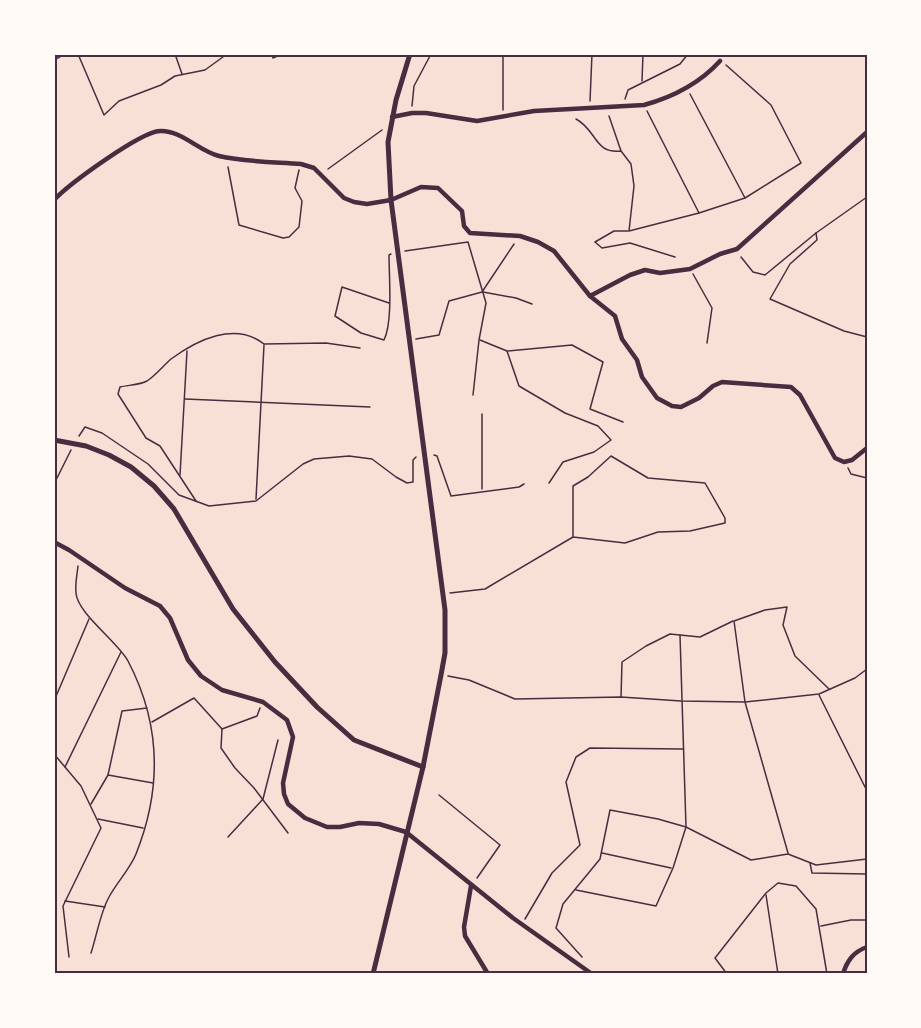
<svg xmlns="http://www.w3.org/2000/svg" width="921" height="1028" viewBox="0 0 921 1028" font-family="'Space Grotesk',sans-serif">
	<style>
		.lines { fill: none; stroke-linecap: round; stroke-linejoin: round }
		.path { stroke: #4a2c40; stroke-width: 1.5 }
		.minor { stroke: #4a2c40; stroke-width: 4.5 }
		.tertiary { stroke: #4a2c40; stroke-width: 5 }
		.neatline { fill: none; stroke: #4a2c40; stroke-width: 2 }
	</style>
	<rect width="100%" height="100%" fill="#f7e1d7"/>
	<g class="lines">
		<g class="path">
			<polyline points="78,54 104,115 119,101 161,85 175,76 205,70 227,54"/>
			<polyline points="175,54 182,74"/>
			<polyline points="271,54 273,58 282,54"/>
			<polyline points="54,60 65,54"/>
			<polyline points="642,81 643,54"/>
			<polyline points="690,94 745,198"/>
			<polyline points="625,99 628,90 680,64 688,54"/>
			<polyline points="590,101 592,54"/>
			<polyline points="412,106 414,86 431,54"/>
			<polyline points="503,110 503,54"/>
			<polyline points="647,111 699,213"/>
			<polyline points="609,116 621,151"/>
			<path d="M576 119C597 130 594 154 621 151L631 164 634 186 629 231 699 213 745 198 801 163 771 105 726 65"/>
			<polyline points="228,167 239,225 283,238 289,237 299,227 302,201 295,188 299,170"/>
			<polyline points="328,169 382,130"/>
			<polyline points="628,231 614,231 595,242 602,248 630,243 675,257"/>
			<polyline points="816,233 817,240 790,264 770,299 844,331 867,337"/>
			<polyline points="405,251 468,242 486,303 479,340 473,395"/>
			<polyline points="741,257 753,272 765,275 816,233 867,197"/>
			<polyline points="693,274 712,308 707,343"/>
			<polyline points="483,292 516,298 532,304"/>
			<path d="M389 303 342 287 335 316 361 333 384 340C393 322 389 276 389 255L391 254"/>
			<polyline points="416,339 439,335 449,301 482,292 514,244"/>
			<polyline points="480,340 507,351 572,345 603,362 590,409 623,422"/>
			<polyline points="507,351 519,386 565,413 598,426 611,440 594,452 563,462 549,483"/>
			<polyline points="185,399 370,407"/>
			<polyline points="79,436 85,427 102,433 148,464 179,495 209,506 256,501 303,464 314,459 349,456 372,459 396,477 407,483 413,482 413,460 416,457"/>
			<polyline points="434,455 437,456 451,496 519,487 524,484"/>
			<polyline points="848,468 851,474 867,478"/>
			<polyline points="180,475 187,351"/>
			<polyline points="54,484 71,450"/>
			<polyline points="482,489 482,414"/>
			<polyline points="256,499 264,345"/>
			<path d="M196 501 160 446 146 438 118 394 120 387C128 385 140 385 147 381 156 375 163 366 171 359 197 340 235 321 264 344L326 343 360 348"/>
			<path d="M78 566C77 575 75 584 76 593 77 613 119 643 128 661 161 724 162 789 136 854 130 869 117 882 109 897 100 913 97 935 91 953"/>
			<polyline points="450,593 485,589 573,537 625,543 658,532 690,531 725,523 725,518 705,483 648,478 611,456 588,477 573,486 573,537"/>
			<polyline points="448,676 469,680 515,699 621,697 681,701 745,702 819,694 855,678 867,669"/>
			<polyline points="819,695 867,791"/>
			<polyline points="621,697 622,662 646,646 670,634 700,637 733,621"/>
			<polyline points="54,701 89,619"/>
			<polyline points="260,708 257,716 222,729 221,748 235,768 254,788 288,833"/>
			<polyline points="152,722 194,698 222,729"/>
			<polyline points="54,754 81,786 101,828 63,906 69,957"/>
			<polyline points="65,767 121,652"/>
			<polyline points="108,775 153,783"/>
			<polyline points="439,795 500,845 477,878"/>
			<polyline points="91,804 108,775 122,711 147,708"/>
			<polyline points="98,819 143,828"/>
			<polyline points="228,837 263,799 278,740"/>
			<polyline points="602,853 671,868"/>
			<polyline points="788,853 745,702 734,621 765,610 787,607 783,625 795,656 829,689"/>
			<polyline points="810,863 812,873 867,874"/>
			<polyline points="576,890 656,906 673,868 686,827 680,635"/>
			<polyline points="766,895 778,974"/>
			<polyline points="65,901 105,907"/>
			<polyline points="525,919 552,873 580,845 566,782 576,757 590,748 683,749"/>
			<polyline points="821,926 851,920 867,920"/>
			<polyline points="582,957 556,928 563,904 600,859 610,810 658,819 686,827 751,860 788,854 816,865 867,859"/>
			<polyline points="727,974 715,958 766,893 778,883 796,886 816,909 827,974"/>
		</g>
		<g class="minor">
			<path d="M392 117 412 113H426L477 121 534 111 644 105C673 97 700 83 720 61"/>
			<path d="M54 200C69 184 140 132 160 131 181 130 199 151 219 156 245 162 274 162 301 164L314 168 344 198 354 202 367 204 391 200 421 187 438 188 462 211 464 226 470 233 520 236 538 242 554 251 590 296 615 316 622 339 637 360 642 377 657 398 672 406 681 407 699 398 713 386 722 382 791 387 800 395 835 458 844 462 852 460 867 448"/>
			<polyline points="590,296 630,275 645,270 660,273 690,269 720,254 737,249 867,132"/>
			<polyline points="54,542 69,550 125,588 160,606 170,618 188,660 201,676 222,690 263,702 287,720 293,737 283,783 284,794 288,804 305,818 327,827 340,827 359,823 379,824 406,832 513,918 592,974"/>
			<polyline points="471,886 464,927 465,936 488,974"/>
			<path d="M843 974C847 961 853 952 867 947"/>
		</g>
		<g class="tertiary">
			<polyline points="54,440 86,446 109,455 131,467 154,486 174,509 233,609 275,662 317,707 354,740 423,767"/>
			<polyline points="373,974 423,767 441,675 445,653 445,610 391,200 388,142 396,100 410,54"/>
		</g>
	</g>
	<rect width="921" height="1028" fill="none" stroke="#fffaf5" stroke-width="111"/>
	<rect x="56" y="56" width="810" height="916" class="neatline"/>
</svg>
